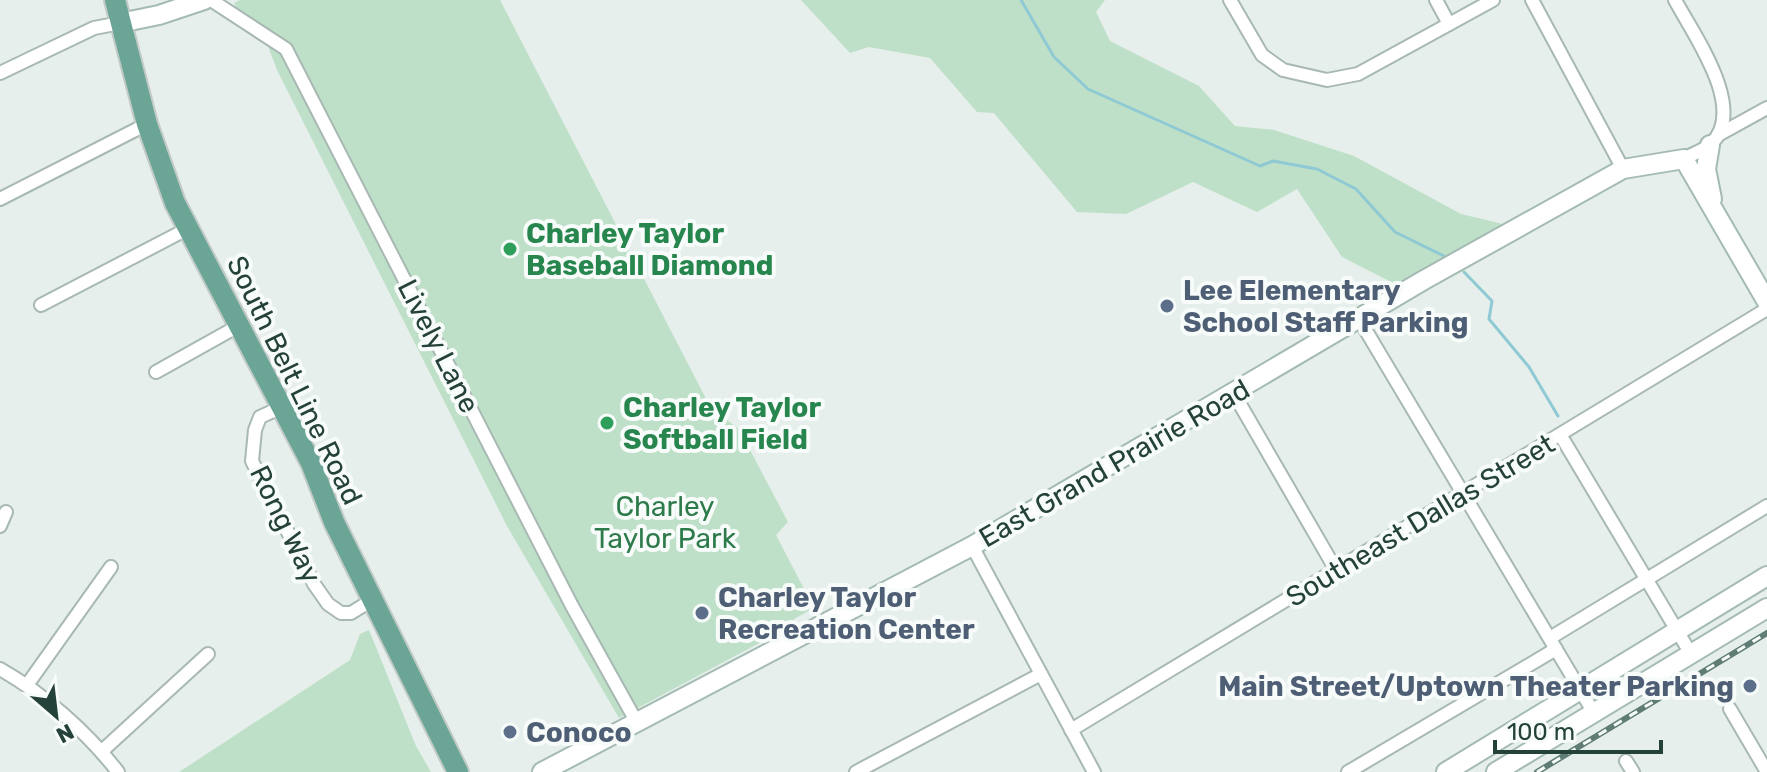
<svg xmlns="http://www.w3.org/2000/svg" width="1767" height="772" viewBox="0 0 1767 772" font-family="Rubik,sans-serif">
	<style>
		.green { fill: #bfe0c8 }
		.lines { fill: none; stroke-linecap: round; stroke-linejoin: round }
		.stream { stroke: #8ec9d4; stroke-width: 3 }
		.street-casing { stroke: #a8b8b2; stroke-width: 16 }
		.secondary-casing { stroke: #a4bbb3; stroke-width: 22 }
		.primary-casing { stroke: #c2cac8; stroke-width: 24 }
		.street { stroke: #fff; stroke-width: 12 }
		.secondary { stroke: #fff; stroke-width: 18 }
		.primary { stroke: #6aa596; stroke-width: 20 }
		.rail-casing { stroke: #5f7d75; stroke-width: 6 }
		.rail { stroke: #f7fbf9; stroke-width: 3; stroke-dasharray: 9; stroke-linecap: butt }
		.leisure-dot { fill: #2e9e5b; stroke: #f7fbf9; stroke-width: 3 }
		.service-dot { fill: #5c6f8a; stroke: #f7fbf9; stroke-width: 3 }
		.labels { text-anchor: middle; stroke-width: 8; stroke-linejoin: round; paint-order: stroke }
		.leisure-label { font-size: 28px; font-weight: bold; fill: #27864d; stroke: #f7fbf9; text-anchor: start }
		.service-label { font-size: 28px; font-weight: bold; fill: #4e5e75; stroke: #f7fbf9; text-anchor: start }
		.street-label { font-size: 28px; fill: #24423a; stroke: #f7fbf9 }
		.park-label { font-size: 28px; fill: #2d7a4b; stroke: #f7fbf9 }
	</style>
	<rect width="100%" height="100%" fill="#e6efeb"/>
	<g class="green">
		<polygon points="240,0 500,0 716,418 722,416 739,429 788,522 776,535 814,608 794,619 795,624 619,718 507,526 277,70 260,25 241,16 234,3"/>
		<polygon points="801,0 1105,0 1096,12 1110,41 1199,86 1235,126 1274,130 1354,156 1461,214 1503,224 1397,285 1342,257 1297,189 1257,212 1193,182 1126,214 1077,212 994,113 977,112 930,58 869,47 850,53"/>
		<polygon points="369,630 416,746 431,772 179,772 350,660 360,634"/>
	</g>
	<g class="lines">
		<g class="stream">
			<polyline points="1021,0 1054,57 1088,89 1260,166 1273,161 1317,169 1356,189 1395,232 1444,256"/>
			<polyline points="1464,272 1492,301 1489,319 1529,367 1558,416"/>
		</g>
		<defs>
			<g id="street">
				<polyline points="211,0 286,49 572,606 636,721"/>
				<polyline points="1230,0 1262,55 1283,70 1327,80 1358,74 1493,0"/>
				<polyline points="1436,0 1449,24"/>
				<polyline points="1532,0 1623,169"/>
				<path d="M1675 0C1693 34 1748 109 1711 144 1704 150 1692 154 1684 159"/>
				<polyline points="0,73 94,28 120,23"/>
				<polyline points="1718,135 1767,108"/>
				<polyline points="0,199 147,124"/>
				<polyline points="41,305 189,228"/>
				<polyline points="1359,319 1594,713"/>
				<polyline points="156,372 240,325"/>
				<polyline points="1234,394 1336,570"/>
				<polyline points="282,407 260,417 255,430 252,461 314,584 328,604 341,613 351,613 372,600"/>
				<polyline points="1561,436 1691,654"/>
				<polyline points="0,526 6,512"/>
				<polyline points="972,546 1094,772"/>
				<polyline points="1550,638 1767,506"/>
				<path d="M0 669C44 694 87 732 118 772"/>
				<polyline points="27,685 111,567"/>
				<polyline points="1730,709 1767,772"/>
				<polyline points="1071,730 1767,309"/>
				<polyline points="102,751 208,654"/>
				<polyline points="1626,761 1633,772"/>
				<polyline points="856,772 1041,674"/>
				<polyline points="1348,772 1556,649"/>
			</g>
			<g id="secondary">
				<polyline points="120,23 159,15 204,0"/>
				<polyline points="1710,145 1706,169 1712,199"/>
				<polyline points="542,772 972,546 1424,280 1623,169 1684,159 1767,302"/>
				<polyline points="1446,772 1767,576"/>
				<polyline points="1496,772 1767,608"/>
			</g>
			<polyline id="primary" points="115,0 147,124 175,203 311,463 334,522 458,772"/>
		</defs>
		<use href="#street" class="street-casing"/>
		<use href="#secondary" class="secondary-casing"/>
		<use href="#primary" class="primary-casing"/>
		<use href="#street" class="street"/>
		<use href="#secondary" class="secondary"/>
		<use href="#primary" class="primary"/>
		<defs>
			<polyline id="rail" points="1537,772 1767,633"/>
		</defs>
		<use href="#rail" class="rail-casing"/>
		<use href="#rail" class="rail"/>
	</g>
	<g class="leisure-dot">
		<circle cx="510" cy="249" r="8"/>
		<circle cx="607" cy="423" r="8"/>
	</g>
	<g class="service-dot">
		<circle cx="1167" cy="306" r="8"/>
		<circle cx="702" cy="613" r="8"/>
		<circle cx="1750" cy="686" r="8"/>
		<circle cx="510" cy="732" r="8"/>
	</g>
	<g class="labels">
		<g class="leisure-label">
			<text x="526" y="243">Charley Taylor<tspan x="526" dy="32">Baseball Diamond</tspan></text>
			<text x="623" y="417">Charley Taylor<tspan x="623" dy="32">Softball Field</tspan></text>
		</g>
		<g class="service-label">
			<text x="1183" y="300">Lee Elementary<tspan x="1183" dy="32">School Staff Parking</tspan></text>
			<text x="718" y="607">Charley Taylor<tspan x="718" dy="32">Recreation Center</tspan></text>
			<text x="1734" y="696" text-anchor="end">Main Street/Uptown Theater Parking</text>
			<text x="526" y="742">Conoco</text>
		</g>
		<g class="street-label">
			<text transform="translate(439 346) rotate(63)" y="10">Lively Lane</text>
			<text transform="translate(295 380) rotate(64)" y="10">South Belt Line Road</text>
			<text transform="translate(1114 463) rotate(-30)" y="10">East Grand Prairie Road</text>
			<text transform="translate(1420 520) rotate(-31)" y="10">Southeast Dallas Street</text>
			<text transform="translate(286 524) rotate(64)" y="10">Rong Way</text>
		</g>
		<g class="park-label">
			<text x="665" y="516">Charley<tspan x="665" dy="32">Taylor Park</tspan></text>
		</g>
	</g>
	<g transform="translate(56 716) rotate(152)" stroke="#f7fbf9" stroke-width="6" paint-order="stroke">
	<path d="M0-6L14 30L0 20L-14 30Z" fill="#24423a"/>
	<text y="-12" font-size="22" font-weight="bold" text-anchor="middle" fill="#24423a">N</text>
	</g>
	<path d="M1495 740v12h166v-12" fill="none" stroke="#24423a" stroke-width="4"/>
	<text x="1507" y="740" font-size="24" fill="#24423a" stroke="#f7fbf9" stroke-width="6" paint-order="stroke">100 m</text>
</svg>
